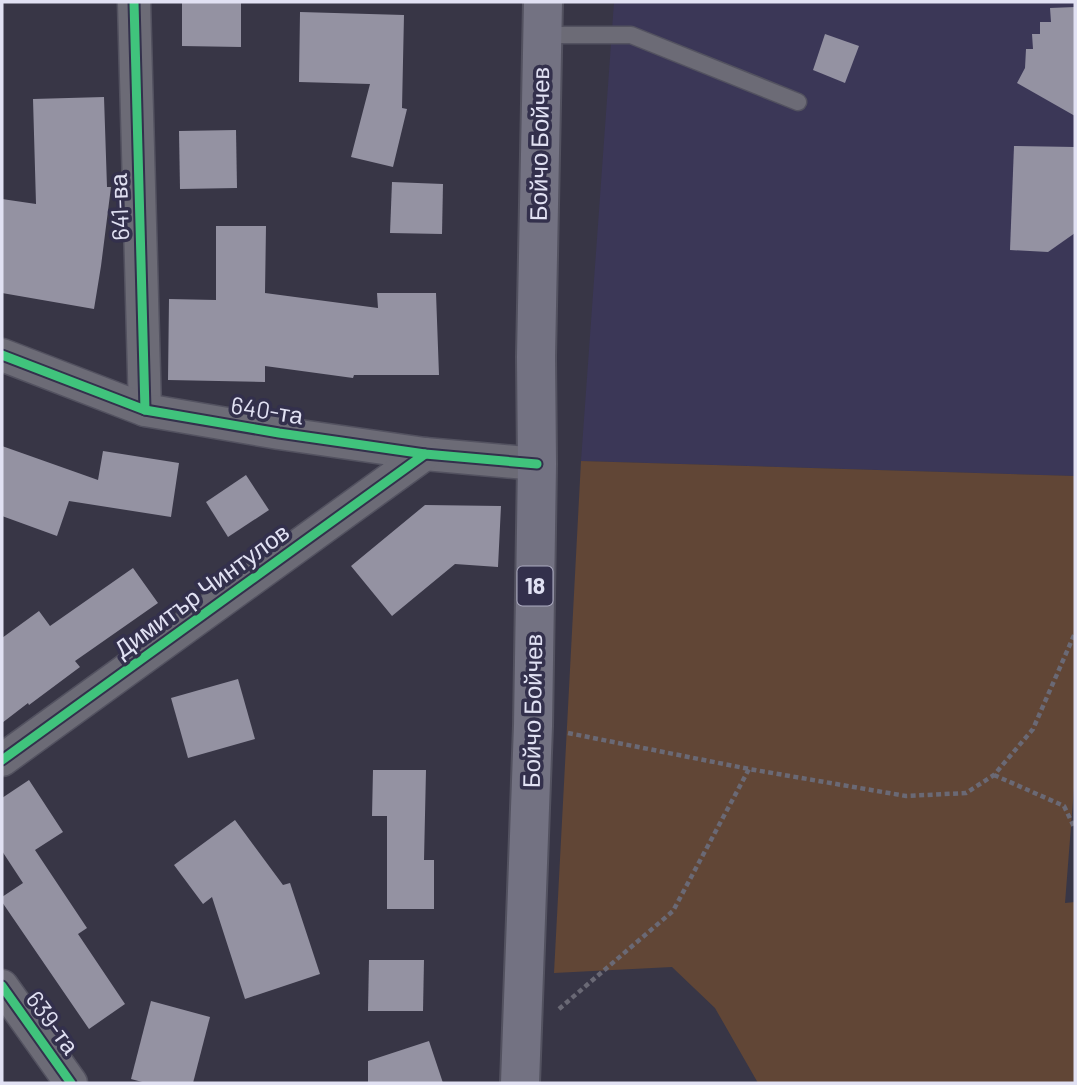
<svg xmlns="http://www.w3.org/2000/svg" width="1077" height="1085" viewBox="0 0 1077 1085" font-family="Barlow,sans-serif">
	<style>
		.built { fill: #3b3757 }
		.green { fill: #614636 }
		.building { fill: #9492a2 }
		.lines { fill: none; stroke-linecap: round; stroke-linejoin: round }
		.service-casing { stroke: #535260; stroke-width: 19 }
		.minor-casing { stroke: #535260; stroke-width: 35 }
		.trunk-casing { stroke: #535260; stroke-width: 42 }
		.path { stroke: #6a6975; stroke-width: 4.5; stroke-dasharray: 5 3.5; stroke-linecap: butt }
		.service { stroke: #6c6b76; stroke-width: 16 }
		.minor { stroke: #6c6b76; stroke-width: 32 }
		.trunk { stroke: #737282; stroke-width: 38 }
		.cycleway-casing { stroke: #33304c; stroke-width: 13 }
		.cycleway { stroke: #40c37c; stroke-width: 9 }
		.labels { text-anchor: middle; stroke-width: 7; stroke-linejoin: round; paint-order: stroke }
		.shield { fill: #33304c; stroke: #adacc1; stroke-width: 2 }
		.shield-label { font-size: 23px; font-weight: bold; fill: #e1e1f3 }
		.street-label { font-size: 24px; fill: #e1e1f3; stroke: #33304c }
	</style>
	<rect width="100%" height="100%" fill="#383646"/>
	<polygon class="built" points="614,2 1075,2 1075,476 581,461"/>
	<polygon class="green" points="581,461 1075,476 1075,775 1065,903 1075,902 1075,1083 758,1083 715,1008 672,967 554,973"/>
	<g class="building">
		<polygon points="182,2 241,2 241,47 182,46"/>
		<polygon points="1075,7 1075,116 1017,83 1025,68 1026,49 1033,49 1032,34 1040,34 1040,22 1051,22 1050,8"/>
		<polygon points="300,12 404,15 402,108 407,109 393,167 351,157 370,84 299,82"/>
		<polygon points="825,34 859,46 845,83 813,70"/>
		<polygon points="104,97 107,187 111,187 101,266 94,309 2,293 2,199 36,204 33,99"/>
		<polygon points="236,130 237,188 180,189 179,131"/>
		<polygon points="1014,146 1075,147 1075,233 1048,252 1010,250"/>
		<polygon points="392,182 443,184 442,234 390,233"/>
		<polygon points="216,226 266,226 265,293 378,308 377,293 436,293 439,375 354,375 353,378 265,366 265,382 168,380 169,299 216,300"/>
		<polygon points="2,446 98,480 103,451 179,463 171,517 69,501 57,536 2,516"/>
		<polygon points="246,475 269,510 228,537 206,502"/>
		<polygon points="425,505 501,506 498,567 455,564 392,616 351,566"/>
		<polygon points="133,568 158,603 75,661 80,667 29,705 28,703 2,723 2,638 39,611 50,626"/>
		<polygon points="238,679 255,739 188,758 171,698"/>
		<polygon points="373,770 426,770 424,860 434,860 434,909 387,909 387,816 372,816"/>
		<polygon points="29,780 63,832 35,850 87,928 78,934 125,1004 89,1029 2,902 2,897 23,883 2,851 2,798"/>
		<polygon points="235,820 283,885 290,883 320,974 245,999 212,897 203,904 174,865"/>
		<polygon points="369,960 424,960 423,1011 368,1011"/>
		<polygon points="151,1001 210,1017 193,1083 146,1083 131,1079"/>
		<polygon points="429,1041 443,1083 368,1083 368,1061"/>
	</g>
	<g class="lines">
		<defs>
			<polyline id="service" points="543,35 631,35 798,102"/>
			<g id="minor">
				<polyline points="134,2 145,410"/>
				<polyline points="2,355 145,410 279,433 425,454 537,464"/>
				<polyline points="2,760 425,454"/>
				<polyline points="2,986 71,1083"/>
			</g>
			<polyline id="trunk" points="520,1083 533,726 537,464 536,357 543,2"/>
		</defs>
		<use href="#service" class="service-casing"/>
		<use href="#minor" class="minor-casing"/>
		<use href="#trunk" class="trunk-casing"/>
		<g class="path">
			<polyline points="568,733 749,769 906,796 966,793 994,775 1033,729 1075,633"/>
			<polyline points="994,775 1064,806 1075,829"/>
			<polyline points="559,1009 673,911 749,769"/>
		</g>
		<use href="#service" class="service"/>
		<use href="#minor" class="minor"/>
		<use href="#trunk" class="trunk"/>
		<defs>
			<g id="cycleway">
				<polyline points="134,2 145,410"/>
				<polyline points="2,355 145,410 279,433 425,454 537,464"/>
				<polyline points="2,760 425,454"/>
				<polyline points="2,986 71,1083"/>
			</g>
		</defs>
		<use href="#cycleway" class="cycleway-casing"/>
		<use href="#cycleway" class="cycleway"/>
	</g>
	<g class="labels">
		<rect class="shield" x="517.5" y="566.5" width="35" height="39" rx="5"/>
		<g class="shield-label">
			<text x="535" y="594">18</text>
		</g>
		<g class="street-label">
			<text transform="translate(540 144) rotate(-89)" y="8">Бойчо Бойчев</text>
			<text transform="translate(120 207) rotate(-92)" y="8">641-ва</text>
			<text transform="translate(267 411) rotate(9)" y="8">640-та</text>
			<text transform="translate(202 591) rotate(-36)" y="8">Димитър Чинтулов</text>
			<text transform="translate(533 711) rotate(-89)" y="8">Бойчо Бойчев</text>
			<text transform="translate(52 1023) rotate(54)" y="8">639-та</text>
		</g>
	</g>
	<rect width="1077" height="1085" fill="none" stroke="#e1e1f3" stroke-width="7"/>
</svg>
